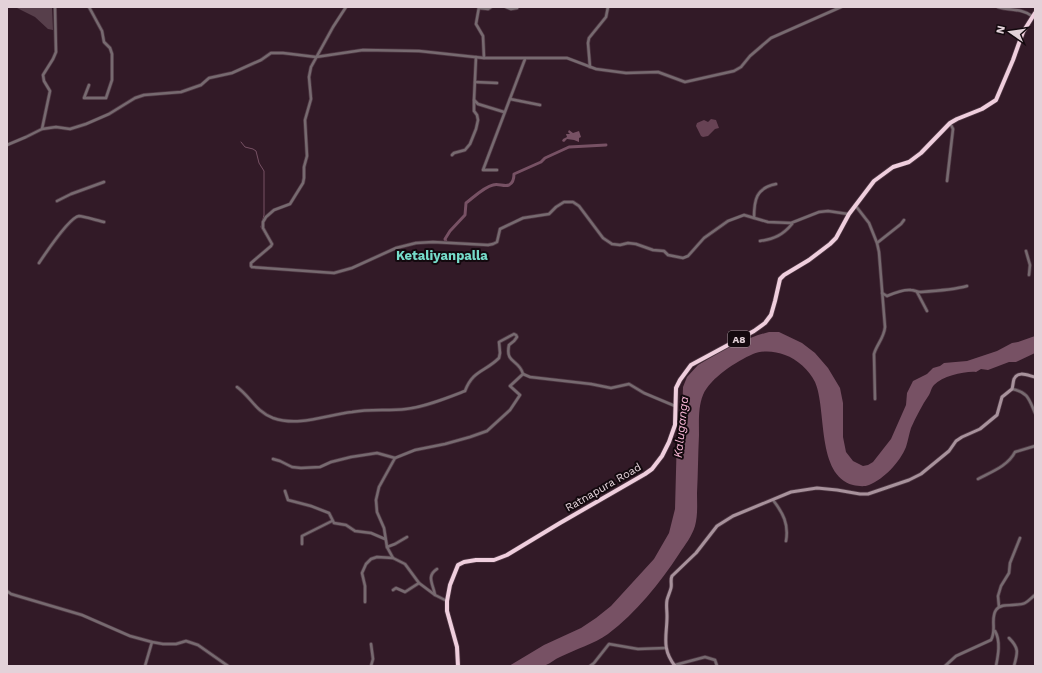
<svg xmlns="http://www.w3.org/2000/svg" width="1042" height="673" viewBox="0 0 1042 673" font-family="'Work Sans',sans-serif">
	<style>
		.green { fill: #573f4b }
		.forest { fill: #674254 }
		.water { fill: #775164 }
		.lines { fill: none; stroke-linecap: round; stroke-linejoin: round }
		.stream { stroke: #775164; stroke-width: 1 }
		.canal { stroke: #775164; stroke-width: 3 }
		.street-casing { stroke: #4e3743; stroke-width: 4 }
		.secondary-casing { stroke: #4e3743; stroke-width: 4.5 }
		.highway-casing { stroke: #4e3743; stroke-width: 5.5 }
		.street { stroke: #776a70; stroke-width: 2.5 }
		.secondary { stroke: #a8929c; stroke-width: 3 }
		.highway { stroke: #efcedd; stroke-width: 4 }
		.labels { text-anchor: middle; stroke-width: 4; stroke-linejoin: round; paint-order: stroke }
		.shield { fill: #13090e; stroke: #a5969c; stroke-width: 1 }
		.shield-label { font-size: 10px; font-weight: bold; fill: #e3d2d9 }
		.street-label { font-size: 11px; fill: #e3d2d9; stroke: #13090e }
		.water-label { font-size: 12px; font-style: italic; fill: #fcb9d9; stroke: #13090e }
		.quarter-label { font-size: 13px; font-weight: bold; fill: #76dcca; stroke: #13090e }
	</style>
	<rect width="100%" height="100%" fill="#321a27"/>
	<polygon class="green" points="15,7 52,7 53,30 48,29 35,17"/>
	<polygon class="forest" points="711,119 716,120 719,128 715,129 708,136 703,137 701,136 696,126 697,123 704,120 708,122"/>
	<g class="water">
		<polygon points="569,130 573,133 579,131 581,137 579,138 579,142 574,140 567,139 564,142 562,141 563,139 567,137 566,134 570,134 568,132"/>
		<path d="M769 332H779L802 343 815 353 828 368 840 388 843 403V437L846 452 853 461 863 466 868 465 873 462 891 439 906 405 907 393 913 381 927 374 933 368 940 366 944 363 967 361 997 351 1012 343 1018 342 1035 336V353L1016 362H1009L988 370 981 369 976 372C965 371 943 376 934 385 931 388 931 392 929 395 922 405 916 417 911 428 909 434 908 441 906 447 900 462 884 479 869 485 864 487 858 486 853 485 816 475 827 409 815 382 809 370 797 359 785 355 775 351 763 350 753 354 737 361 710 378 703 395 698 407 699 422 699 435 698 455 698 474 697 493 697 503 698 515 695 526 692 536 685 545 679 554 660 583 636 613 608 634 594 644 576 649 560 657 555 659 551 663 546 665 538 668 519 666 509 666L544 645 581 628 596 618 611 606 654 559 669 533 675 509 677 434 682 417 683 387 687 377 698 365 730 346 758 335Z"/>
	</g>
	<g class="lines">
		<polyline class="stream" points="241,142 245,147 253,149 256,151 259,163 264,171 264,215 261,227 268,239"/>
		<path class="canal" d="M446 242 445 239 450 231 465 215 466 203C474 197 484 187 493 185 498 183 504 187 509 185 513 183 514 178 514 174L541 162 545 158 569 147 606 145"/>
		<defs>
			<g id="street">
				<polyline points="89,7 102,31 104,42 110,48 112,54 112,80 106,98 84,98 89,85"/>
				<polyline points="346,7 333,27 311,67 309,77 311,99 305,120 307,156 304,167 304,178 303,183 290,204 274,210 266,217 263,222 263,228 272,244 271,246 251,263 251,266 252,267 334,273 352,268 396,248 416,243 433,242 488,245 493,244 497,242 500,229 523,218 549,214 556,207 564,202 573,202 579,206 603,238 612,244 620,245 628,243 636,244 653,250 664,251 668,255 683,258 688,256 704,238 728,221 744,215 768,222 791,223 819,212 828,211 848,214"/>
				<polyline points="479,7 476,24 483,36 484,58"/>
				<polyline points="506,7 511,9 517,8"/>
				<path d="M998 7C1011 11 1021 8 1032 16"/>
				<polyline points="479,8 488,9 491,7"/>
				<polyline points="590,67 588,43 589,38 606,17 608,7"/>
				<polyline points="475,82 497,83"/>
				<polyline points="510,99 540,105"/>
				<polyline points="474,100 478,104 504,112"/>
				<polyline points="42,129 56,127 70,129 86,124 109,114 135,98 144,95 181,92 201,85 209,78 232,73 261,60 271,53 283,53 316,57 363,50 419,51 484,58 567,58 596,69 626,73 658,72 685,82 734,71 741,67 750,56 771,38 841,7"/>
				<polyline points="7,145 26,137 42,129 50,91 44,81 43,75 53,59 56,52 55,7"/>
				<polyline points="452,155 454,153 465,150 470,144 476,129 478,120 477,115 474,111 474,100 476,57"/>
				<polyline points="497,170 483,170 525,59"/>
				<polyline points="947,181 953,129 950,123"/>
				<polyline points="57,201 71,194 104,182"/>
				<path d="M855 205 869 223 877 243 879 252 885 327C884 338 877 344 874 354L875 399"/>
				<path d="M754 218C754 200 756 188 776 184"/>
				<path d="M760 241C774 239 783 235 792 224"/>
				<polyline points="877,243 901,224 904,220"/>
				<polyline points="1026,251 1030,265 1029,275"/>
				<path d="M39 263C45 254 70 217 79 216 83 216 99 221 104 222"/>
				<polyline points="917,292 927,311"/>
				<path d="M882 293 887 296C894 293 903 289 911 290 914 290 917 292 920 292 936 291 953 290 967 286"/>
				<polyline points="523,374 530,377 591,384 611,388 629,384 644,393 675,406"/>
				<path d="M237 387C251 397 255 411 273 418 299 427 326 415 352 412 370 409 388 411 406 409 425 407 447 398 465 391 473 370 485 372 499 358L500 353 499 342 514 334 516 335 517 337 514 341 509 345C505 364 519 359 523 374L510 386 520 395 510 410 487 431 470 437 445 444 415 450 395 458 379 487 376 500 377 512 384 528 387 547 393 558 405 564 419 583 435 595 447 601"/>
				<path d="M1012 389C1028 392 1029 399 1035 413"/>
				<polyline points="273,459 280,461 292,467 301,468 320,467 331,462 351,457 377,453 395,458"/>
				<path d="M978 479C991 472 1008 466 1015 452L1035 446"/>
				<polyline points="285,491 288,500 311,506 329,513 334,523 346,525 355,531 371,533 385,539"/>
				<path d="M773 500C783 513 789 524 786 541"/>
				<polyline points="302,544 302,536 332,521"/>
				<polyline points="387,547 395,544 407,537"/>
				<polyline points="393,590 396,588 405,592 419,583"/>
				<polyline points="7,591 11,594 82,615 130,636 152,642 163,644 176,644 186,641 198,645 228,666"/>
				<path d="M435 595C433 584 426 576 437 569"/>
				<polyline points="365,602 365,586 362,573 366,564 371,559 377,557 393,558"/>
				<polyline points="999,607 998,596 1001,586 1009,573 1010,563 1020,538"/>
				<path d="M995 631C1001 641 998 656 996 666"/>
				<path d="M1009 638C1019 648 1018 652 1014 666"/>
				<polyline points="371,644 373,659 371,666"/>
				<polyline points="675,665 705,657 715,660 717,666"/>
				<polyline points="145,666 152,642"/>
				<polyline points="590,666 594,663 609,644 638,649 666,648"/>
				<path d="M945 666 956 656 991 640C997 630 990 619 996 610 1001 602 1017 607 1025 603 1029 601 1032 597 1035 595"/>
			</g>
			<path id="secondary" d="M675 666C661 648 667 636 667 616 667 610 666 605 667 600 668 596 670 592 671 588 672 584 670 580 672 576L696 553 717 526 733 516 791 492 817 488 837 490 860 494H868L909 480 921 474 949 451 956 441 962 437 980 429 997 415 1002 397 1012 389C1013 386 1013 382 1014 379 1018 370 1029 376 1035 377"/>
			<polyline id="highway" points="458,666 457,647 447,611 447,601 450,585 458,565 464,562 476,560 494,560 507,555 560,523 645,474 652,469 662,456 669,442 675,425 676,388 680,380 691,365 754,331 765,323 771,315 775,301 780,279 784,275 809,260 830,244 836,238 849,214 874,181 893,167 909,162 921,153 950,123 957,119 982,109 996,100 1013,60 1023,32 1035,13"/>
		</defs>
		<use href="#street" class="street-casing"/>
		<use href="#secondary" class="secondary-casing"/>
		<use href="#highway" class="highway-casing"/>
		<use href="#street" class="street"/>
		<use href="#secondary" class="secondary"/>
		<use href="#highway" class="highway"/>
	</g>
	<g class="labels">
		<rect class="shield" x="728" y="331" width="22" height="16" rx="3"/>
		<g class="shield-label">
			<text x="739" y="343">A8</text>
		</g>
		<g class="street-label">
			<text transform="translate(603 487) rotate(-30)" y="4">Ratnapura Road</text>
		</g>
		<g class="water-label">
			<text transform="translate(681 427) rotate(-84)" y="4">Kaluganga</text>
		</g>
		<g class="quarter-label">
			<text x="442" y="260">Ketaliyanpalla</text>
		</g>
	</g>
	<rect width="1042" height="673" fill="none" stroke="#e3d2d9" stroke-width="16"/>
	<g transform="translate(1010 32) rotate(283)" stroke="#13090e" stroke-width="3" paint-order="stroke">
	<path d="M0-3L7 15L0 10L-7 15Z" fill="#e3d2d9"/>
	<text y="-6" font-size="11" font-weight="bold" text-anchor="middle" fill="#e3d2d9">N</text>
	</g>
</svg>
